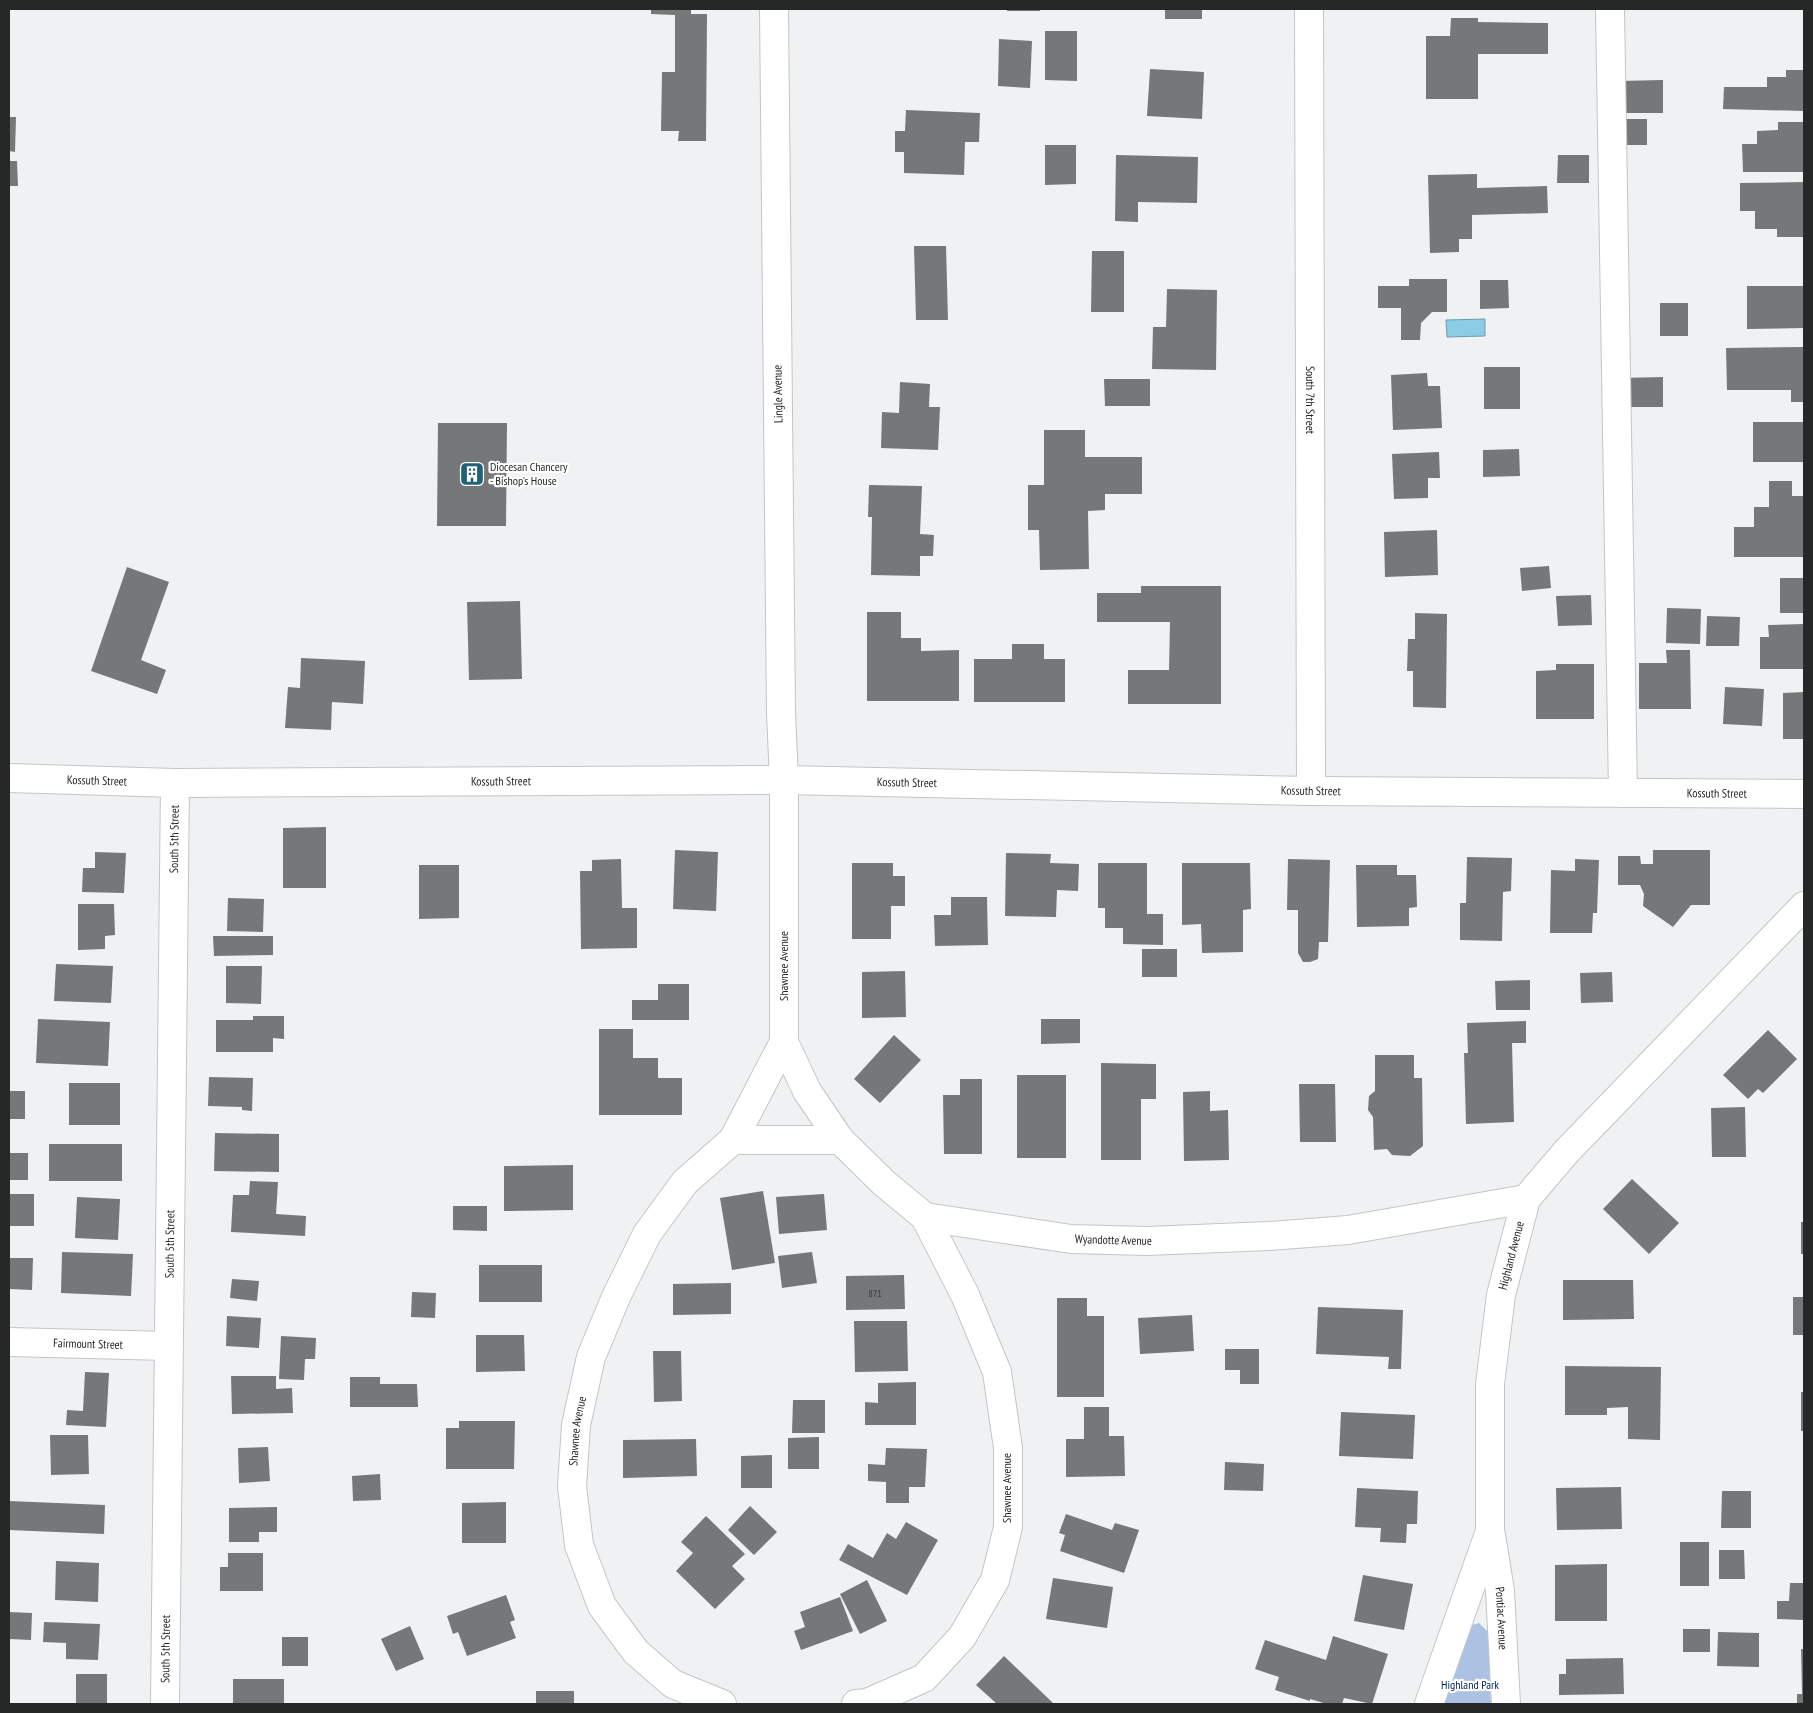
<svg xmlns="http://www.w3.org/2000/svg" width="1813" height="1713" viewBox="0 0 1813 1713" font-family="'PT Sans Narrow',sans-serif">
	<style>
		.green { fill: #acc2e3 }
		.water { fill: #8acde5; stroke: #6c9bac }
		.building { fill: #767778 }
		.lines { fill: none; stroke-linecap: round; stroke-linejoin: round }
		.minor-casing { stroke: #c4c5c7; stroke-width: 30 }
		.minor { stroke: #fff; stroke-width: 28 }
		.labels { text-anchor: middle; stroke-width: 4.5; stroke-linejoin: round; paint-order: stroke }
		.number-label { font-size: 10px; fill: #3a3b3b }
		.street-label { font-size: 12px; fill: #262727; stroke: #fff }
		.poi-label { font-size: 12px; fill: #262727; stroke: #fff; text-anchor: start }
		.park-label { font-size: 12px; fill: #00265c; stroke: #fff }
	</style>
	<rect width="100%" height="100%" fill="#f0f1f3"/>
	<polygon class="green" points="1479,1623 1488,1632 1491,1704 1440,1704 1469,1626"/>
	<polygon class="water" points="1485,319 1485,336 1447,337 1446,320"/>
	<g class="building">
		<polygon points="651,9 691,9 691,14 707,14 706,141 678,141 679,131 661,131 662,72 675,72 675,15 651,14"/>
		<rect x="1007" y="9" width="33" height="2"/>
		<rect x="1165" y="9" width="37" height="10"/>
		<polygon points="1451,18 1478,18 1478,22 1548,23 1548,54 1478,54 1478,99 1426,99 1426,36 1450,36"/>
		<polygon points="1045,31 1077,31 1077,81 1045,80"/>
		<polygon points="999,39 1032,41 1030,88 998,86"/>
		<polygon points="1150,69 1204,72 1202,119 1147,116"/>
		<polygon points="1786,70 1804,70 1804,111 1723,109 1724,87 1767,87 1767,77 1786,77"/>
		<polygon points="1663,80 1663,113 1619,113 1619,81"/>
		<polygon points="906,110 980,113 979,142 965,142 964,175 904,173 904,152 895,152 895,131 905,131"/>
		<polygon points="9,117 16,117 15,152 9,151"/>
		<rect x="1618" y="119" width="29" height="26"/>
		<polygon points="1778,122 1804,122 1804,172 1743,172 1742,144 1757,144 1757,131 1778,130"/>
		<polygon points="1045,145 1076,145 1076,184 1045,185"/>
		<polygon points="1116,155 1198,157 1197,203 1138,202 1138,222 1115,221"/>
		<polygon points="1558,155 1589,155 1589,183 1557,183"/>
		<polygon points="9,161 17,161 18,186 9,186"/>
		<polygon points="1477,174 1477,188 1547,186 1548,213 1472,215 1472,239 1459,239 1459,252 1430,253 1428,175"/>
		<polygon points="1804,182 1804,237 1777,237 1777,229 1755,229 1755,211 1740,211 1740,183"/>
		<polygon points="914,246 946,246 948,320 916,320"/>
		<polygon points="1092,251 1124,251 1124,312 1091,312"/>
		<polygon points="1409,279 1447,279 1447,312 1432,312 1421,323 1420,340 1401,340 1401,308 1378,308 1378,286 1409,286"/>
		<polygon points="1480,280 1508,280 1509,308 1480,309"/>
		<polygon points="1747,286 1804,286 1804,328 1747,329"/>
		<polygon points="1167,289 1217,290 1216,370 1152,369 1153,327 1166,327"/>
		<rect x="1660" y="303" width="28" height="33"/>
		<polygon points="1804,347 1804,402 1791,402 1791,390 1727,390 1726,348"/>
		<rect x="1484" y="367" width="36" height="42"/>
		<polygon points="1427,373 1428,386 1440,386 1442,428 1393,430 1391,375"/>
		<polygon points="1663,377 1663,407 1620,407 1619,378"/>
		<polygon points="1104,379 1150,379 1150,406 1105,406"/>
		<polygon points="900,382 930,384 929,407 940,407 938,450 881,448 882,412 899,413"/>
		<rect x="1753" y="422" width="51" height="40"/>
		<polygon points="438,423 507,423 506,526 437,526"/>
		<polygon points="1044,430 1085,430 1085,457 1142,457 1142,494 1105,494 1105,510 1088,511 1089,569 1040,570 1039,530 1028,530 1028,485 1044,485"/>
		<polygon points="1519,449 1520,476 1483,477 1483,450"/>
		<polygon points="1439,452 1440,478 1428,478 1428,498 1394,499 1392,454"/>
		<polygon points="1769,481 1792,481 1792,496 1804,496 1804,557 1734,557 1734,527 1754,527 1754,507 1769,507"/>
		<polygon points="869,485 922,486 920,534 934,535 933,556 920,556 920,576 871,575 872,517 868,517"/>
		<polygon points="1437,530 1438,575 1385,577 1384,532"/>
		<polygon points="1549,566 1551,588 1522,591 1520,568"/>
		<polygon points="127,567 169,582 141,660 166,670 157,694 91,671"/>
		<rect x="1780" y="578" width="24" height="35"/>
		<polygon points="1141,586 1221,586 1221,704 1128,704 1128,670 1169,670 1170,622 1097,622 1097,593 1141,593"/>
		<polygon points="1591,595 1592,625 1558,626 1556,596"/>
		<polygon points="520,601 522,679 469,680 467,602"/>
		<polygon points="1667,608 1701,609 1700,644 1666,643"/>
		<polygon points="867,612 901,612 901,638 921,638 921,651 959,650 959,701 867,701"/>
		<polygon points="1415,613 1447,614 1446,708 1413,707 1413,671 1407,671 1408,639 1415,639"/>
		<polygon points="1707,616 1740,617 1739,646 1706,646"/>
		<polygon points="1804,624 1804,669 1760,669 1760,637 1769,637 1768,625"/>
		<polygon points="1012,644 1044,644 1044,659 1065,659 1065,702 974,702 974,659 1012,659"/>
		<polygon points="1666,650 1690,650 1691,709 1639,709 1639,663 1667,663"/>
		<polygon points="301,658 365,661 363,704 332,702 331,730 285,728 288,687 300,688"/>
		<polygon points="1556,664 1594,664 1594,719 1536,719 1536,671 1556,670"/>
		<polygon points="1725,687 1764,689 1762,726 1723,724"/>
		<polygon points="1804,692 1804,739 1783,739 1783,693"/>
		<polygon points="326,827 326,888 283,888 283,828"/>
		<polygon points="675,850 718,852 716,911 673,909"/>
		<polygon points="1653,850 1710,850 1710,905 1691,905 1673,927 1643,906 1644,894 1640,885 1618,885 1618,856 1640,856 1641,864 1653,864"/>
		<polygon points="95,852 126,853 124,893 82,892 83,868 95,868"/>
		<polygon points="1006,853 1051,854 1050,863 1079,864 1078,891 1057,890 1056,917 1005,916"/>
		<polygon points="1467,857 1512,858 1511,891 1503,892 1502,941 1460,940 1460,903 1466,903"/>
		<polygon points="621,859 622,908 637,908 637,948 581,949 580,871 592,871 592,860"/>
		<polygon points="1288,859 1330,860 1328,942 1319,942 1318,959 1310,962 1303,962 1298,953 1298,910 1287,910"/>
		<polygon points="1575,859 1599,860 1597,913 1593,913 1592,933 1550,933 1551,870 1575,871"/>
		<polygon points="852,863 893,863 893,876 905,876 905,906 891,906 891,939 852,939"/>
		<polygon points="1098,863 1147,863 1147,914 1163,914 1163,945 1123,944 1123,928 1105,928 1105,908 1098,908"/>
		<polygon points="1182,863 1250,863 1251,909 1243,910 1243,952 1202,953 1201,924 1182,925"/>
		<polygon points="419,865 459,865 459,918 419,919"/>
		<polygon points="1356,865 1397,865 1397,875 1416,875 1417,907 1409,908 1409,926 1357,927"/>
		<polygon points="951,897 987,897 988,945 935,946 934,915 951,915"/>
		<polygon points="228,898 264,899 263,932 227,931"/>
		<polygon points="78,904 114,904 115,935 105,936 105,949 78,950"/>
		<polygon points="213,936 273,936 273,955 214,956"/>
		<rect x="1142" y="949" width="35" height="28"/>
		<polygon points="56,964 113,966 111,1003 54,1001"/>
		<polygon points="226,966 262,966 261,1004 226,1003"/>
		<polygon points="905,971 906,1017 862,1018 862,972"/>
		<polygon points="1612,972 1613,1002 1581,1003 1580,973"/>
		<polygon points="1530,980 1530,1010 1496,1010 1495,981"/>
		<polygon points="658,984 689,984 689,1020 632,1020 632,1000 658,1000"/>
		<polygon points="253,1016 284,1016 284,1039 273,1038 273,1052 216,1052 216,1020 253,1020"/>
		<polygon points="38,1019 110,1022 108,1066 36,1063"/>
		<polygon points="1041,1019 1080,1019 1080,1043 1041,1044"/>
		<polygon points="1526,1021 1526,1043 1512,1043 1514,1122 1466,1124 1464,1053 1468,1053 1467,1023"/>
		<polygon points="599,1029 633,1029 633,1058 658,1058 658,1078 682,1078 682,1115 599,1115"/>
		<polygon points="1768,1030 1797,1059 1763,1093 1758,1089 1748,1099 1723,1075"/>
		<polygon points="894,1035 921,1060 880,1103 854,1079"/>
		<polygon points="1375,1055 1414,1055 1414,1078 1422,1078 1423,1146 1410,1156 1392,1155 1387,1149 1374,1150 1373,1117 1368,1110 1369,1096 1375,1091"/>
		<polygon points="1101,1063 1156,1064 1156,1099 1141,1099 1141,1160 1101,1160"/>
		<rect x="1017" y="1075" width="49" height="83"/>
		<polygon points="209,1077 253,1078 252,1111 242,1110 242,1107 208,1106"/>
		<polygon points="960,1079 982,1079 982,1154 944,1154 943,1095 960,1095"/>
		<rect x="69" y="1083" width="51" height="42"/>
		<polygon points="1299,1084 1335,1084 1336,1142 1300,1142"/>
		<rect x="9" y="1091" width="16" height="28"/>
		<polygon points="1210,1091 1210,1111 1228,1110 1229,1160 1184,1161 1183,1092"/>
		<polygon points="1745,1107 1746,1157 1712,1157 1711,1108"/>
		<polygon points="215,1133 279,1134 279,1172 214,1171"/>
		<rect x="49" y="1144" width="73" height="37"/>
		<rect x="9" y="1153" width="19" height="27"/>
		<polygon points="573,1165 573,1210 504,1211 504,1166"/>
		<polygon points="1632,1179 1679,1223 1649,1254 1603,1209"/>
		<polygon points="250,1181 278,1182 276,1214 306,1216 305,1236 231,1232 233,1195 249,1195"/>
		<polygon points="763,1191 775,1263 732,1270 720,1198"/>
		<rect x="9" y="1194" width="25" height="32"/>
		<polygon points="824,1194 827,1230 779,1234 776,1197"/>
		<polygon points="77,1197 120,1199 118,1240 75,1238"/>
		<polygon points="453,1206 487,1206 487,1231 453,1230"/>
		<rect x="1801" y="1222" width="3" height="32"/>
		<polygon points="62,1252 133,1254 131,1296 61,1293"/>
		<polygon points="812,1252 817,1283 782,1288 778,1256"/>
		<polygon points="9,1258 33,1258 32,1290 9,1289"/>
		<rect x="479" y="1265" width="63" height="37"/>
		<polygon points="904,1275 905,1309 846,1310 846,1276"/>
		<polygon points="232,1279 259,1281 257,1301 230,1298"/>
		<polygon points="1563,1280 1633,1280 1634,1319 1563,1320"/>
		<polygon points="731,1283 731,1314 673,1315 673,1284"/>
		<polygon points="412,1292 436,1293 435,1318 411,1317"/>
		<rect x="1793" y="1297" width="11" height="38"/>
		<polygon points="1057,1298 1087,1298 1087,1316 1104,1316 1104,1397 1057,1397"/>
		<polygon points="1318,1307 1403,1310 1401,1369 1388,1369 1389,1357 1316,1354"/>
		<polygon points="1192,1315 1194,1351 1140,1354 1138,1318"/>
		<polygon points="227,1316 261,1318 259,1348 226,1346"/>
		<polygon points="854,1321 907,1321 908,1371 855,1372"/>
		<polygon points="476,1335 524,1335 525,1371 476,1372"/>
		<polygon points="281,1336 316,1338 315,1359 305,1359 304,1380 279,1379"/>
		<polygon points="1225,1349 1259,1349 1259,1384 1240,1384 1240,1370 1225,1370"/>
		<polygon points="653,1351 681,1351 682,1401 654,1402"/>
		<polygon points="1565,1366 1661,1367 1660,1440 1628,1439 1628,1407 1607,1408 1607,1415 1565,1415"/>
		<polygon points="85,1372 109,1373 106,1427 66,1425 67,1410 83,1411"/>
		<polygon points="231,1376 276,1376 276,1389 292,1388 293,1413 232,1414"/>
		<polygon points="350,1377 380,1377 380,1384 417,1384 418,1407 350,1407"/>
		<polygon points="916,1382 916,1425 865,1425 865,1402 878,1403 878,1383"/>
		<rect x="1801" y="1392" width="3" height="39"/>
		<polygon points="793,1400 825,1400 825,1433 792,1433"/>
		<polygon points="1084,1407 1109,1407 1109,1436 1124,1436 1125,1476 1066,1477 1066,1439 1084,1439"/>
		<polygon points="1341,1412 1415,1415 1413,1459 1339,1456"/>
		<polygon points="459,1421 515,1421 514,1469 446,1469 446,1428 459,1428"/>
		<polygon points="50,1435 88,1435 89,1474 51,1475"/>
		<polygon points="819,1437 819,1469 788,1469 788,1438"/>
		<polygon points="696,1439 697,1476 623,1478 623,1440"/>
		<polygon points="268,1447 270,1481 239,1483 238,1448"/>
		<polygon points="886,1448 927,1449 925,1487 909,1487 909,1503 886,1503 886,1482 868,1481 868,1464 885,1465"/>
		<polygon points="772,1455 772,1488 741,1488 741,1456"/>
		<polygon points="1225,1462 1264,1464 1263,1491 1224,1490"/>
		<polygon points="380,1474 381,1500 353,1501 352,1476"/>
		<polygon points="1621,1487 1622,1529 1557,1530 1556,1488"/>
		<polygon points="1357,1488 1418,1491 1417,1524 1407,1524 1406,1543 1380,1542 1381,1528 1355,1527"/>
		<polygon points="1722,1491 1751,1491 1751,1528 1721,1528"/>
		<polygon points="9,1501 105,1505 104,1534 9,1530"/>
		<polygon points="506,1502 506,1543 462,1543 462,1503"/>
		<polygon points="750,1506 777,1532 754,1555 728,1530"/>
		<polygon points="277,1507 277,1532 259,1532 259,1542 229,1542 229,1508"/>
		<polygon points="1066,1514 1112,1530 1115,1523 1139,1530 1124,1573 1060,1551 1065,1535 1059,1533"/>
		<polygon points="706,1516 745,1554 732,1566 745,1579 715,1609 676,1571 693,1553 681,1542"/>
		<polygon points="906,1522 938,1540 907,1595 839,1560 848,1544 873,1558 887,1533 896,1539"/>
		<rect x="1680" y="1542" width="29" height="44"/>
		<polygon points="1719,1550 1744,1550 1745,1579 1719,1579"/>
		<polygon points="228,1553 263,1553 263,1591 220,1591 220,1567 228,1567"/>
		<polygon points="56,1561 99,1563 98,1602 55,1600"/>
		<polygon points="1607,1564 1607,1621 1555,1621 1555,1565"/>
		<polygon points="1363,1575 1413,1584 1404,1630 1354,1621"/>
		<polygon points="1053,1578 1113,1587 1107,1628 1046,1619"/>
		<polygon points="867,1580 887,1621 860,1634 840,1594"/>
		<polygon points="1790,1583 1804,1583 1804,1620 1777,1619 1777,1601 1789,1601"/>
		<polygon points="506,1595 515,1620 510,1622 516,1638 467,1656 458,1632 453,1634 447,1616"/>
		<polygon points="840,1597 853,1631 801,1650 794,1631 805,1627 800,1612"/>
		<polygon points="9,1612 32,1613 31,1640 9,1639"/>
		<polygon points="44,1622 100,1624 98,1660 66,1659 66,1643 43,1642"/>
		<polygon points="410,1626 424,1659 396,1671 381,1639"/>
		<rect x="1683" y="1629" width="27" height="23"/>
		<polygon points="1718,1632 1759,1633 1759,1667 1717,1666"/>
		<polygon points="1333,1636 1388,1654 1372,1704 1344,1698 1342,1704 1327,1704 1310,1699 1310,1701 1275,1690 1279,1677 1255,1669 1265,1640 1326,1660"/>
		<rect x="282" y="1637" width="26" height="29"/>
		<polygon points="1801,1649 1804,1649 1804,1704 1797,1704 1797,1694 1802,1694"/>
		<polygon points="1004,1656 1053,1703 1052,1704 997,1704 976,1685"/>
		<polygon points="1623,1658 1624,1694 1559,1695 1559,1674 1566,1674 1566,1659"/>
		<rect x="76" y="1674" width="31" height="30"/>
		<rect x="233" y="1679" width="51" height="25"/>
		<rect x="536" y="1691" width="38" height="13"/>
	</g>
	<g class="lines">
		<defs>
			<g id="minor">
				<path id="s1" d="M1309 9 1311 791"/>
				<polyline points="1610,9 1623,793"/>
				<path id="s2" d="M9 778 175 783 784 780 1311 791 1804 794"/>
				<path id="s3" d="M784 1042 807 1091 840 1140 884 1183 925 1217 1071 1239 1147 1241 1269 1236 1348 1230 1526 1199"/>
				<polyline points="733,1140 840,1140"/>
				<path id="s4" d="M9 1342 168 1346"/>
				<path id="s5" d="M1491 1535 1500 1591 1506 1704"/>
				<path id="s6" d="M165 1704 175 783"/>
				<path id="s7" d="M722 1704 673 1684 636 1652 602 1606 579 1545 572 1486 576 1425 591 1357 616 1297 647 1234 685 1182 733 1140 784 1042V780L781 713 774 9"/>
				<polyline points="856,1704 867,1703 924,1678 962,1637 995,1580 1008,1527 1008,1448 997,1372 965,1295 925,1217"/>
				<path id="s8" d="M1429 1704 1490 1531V1384L1501 1295 1526 1199 1567 1151 1804 906"/>
			</g>
		</defs>
		<use href="#minor" class="minor-casing"/>
		<use href="#minor" class="minor"/>
	</g>
	<defs>
		<symbol id="building-square" viewBox="-11 -11 22 22"><rect x="-9" y="-9" width="18" height="18" rx="4" fill="#226277" stroke="#fff"/><path d="M-4-6H4V6H1V3H-1V6H-4ZM-2.5-4.3h1.7v1.8h-1.7ZM.8-4.3h1.7v1.8H.8ZM-2.5-1h1.7V.8h-1.7ZM.8-1h1.7V.8H.8Z" fill="#fff"/></symbol>
	</defs>
	<g fill-rule="evenodd">
		<use href="#building-square" x="458" y="460" width="28" height="28"/>
	</g>
	<g class="labels">
		<g class="number-label">
			<text x="875" y="1297">871</text>
		</g>
		<g class="street-label">
			<text transform="translate(778 394) rotate(-91)" y="4">Lingle Avenue</text>
			<text dy="4" stroke="none"><textPath href="#s1" startOffset="391">South 7th Street</textPath></text>
			<text dy="4" stroke="none"><textPath href="#s2" startOffset="88">Kossuth Street</textPath></text>
			<text dy="4" stroke="none"><textPath href="#s2" startOffset="492">Kossuth Street</textPath></text>
			<text dy="4" stroke="none"><textPath href="#s2" startOffset="898">Kossuth Street</textPath></text>
			<text dy="4" stroke="none"><textPath href="#s2" startOffset="1302">Kossuth Street</textPath></text>
			<text dy="4" stroke="none"><textPath href="#s2" startOffset="1708">Kossuth Street</textPath></text>
			<text dy="4" stroke="none"><textPath href="#s6" startOffset="865">South 5th Street</textPath></text>
			<text transform="translate(784 966) rotate(-90)" y="4">Shawnee Avenue</text>
			<text dy="4" stroke="none"><textPath href="#s3" startOffset="418">Wyandotte Avenue</textPath></text>
			<text dy="4" stroke="none"><textPath href="#s6" startOffset="460">South 5th Street</textPath></text>
			<text dy="4" stroke="none"><textPath href="#s8" startOffset="461">Highland Avenue</textPath></text>
			<text dy="4" stroke="none"><textPath href="#s4" startOffset="79">Fairmount Street</textPath></text>
			<text dy="4" stroke="none"><textPath href="#s7" startOffset="339">Shawnee Avenue</textPath></text>
			<text transform="translate(1007 1488) rotate(-90)" y="4">Shawnee Avenue</text>
			<text dy="4" stroke="none"><textPath href="#s5" startOffset="84">Pontiac Avenue</textPath></text>
			<text dy="4" stroke="none"><textPath href="#s6" startOffset="55">South 5th Street</textPath></text>
		</g>
		<g class="poi-label">
			<text x="490" y="471">Diocesan Chancery<tspan x="490" dy="14">- Bishop's House</tspan></text>
		</g>
		<g class="park-label">
			<text x="1470" y="1689">Highland Park</text>
		</g>
	</g>
	<rect width="1813" height="1713" fill="none" stroke="#262727" stroke-width="20"/>
</svg>
